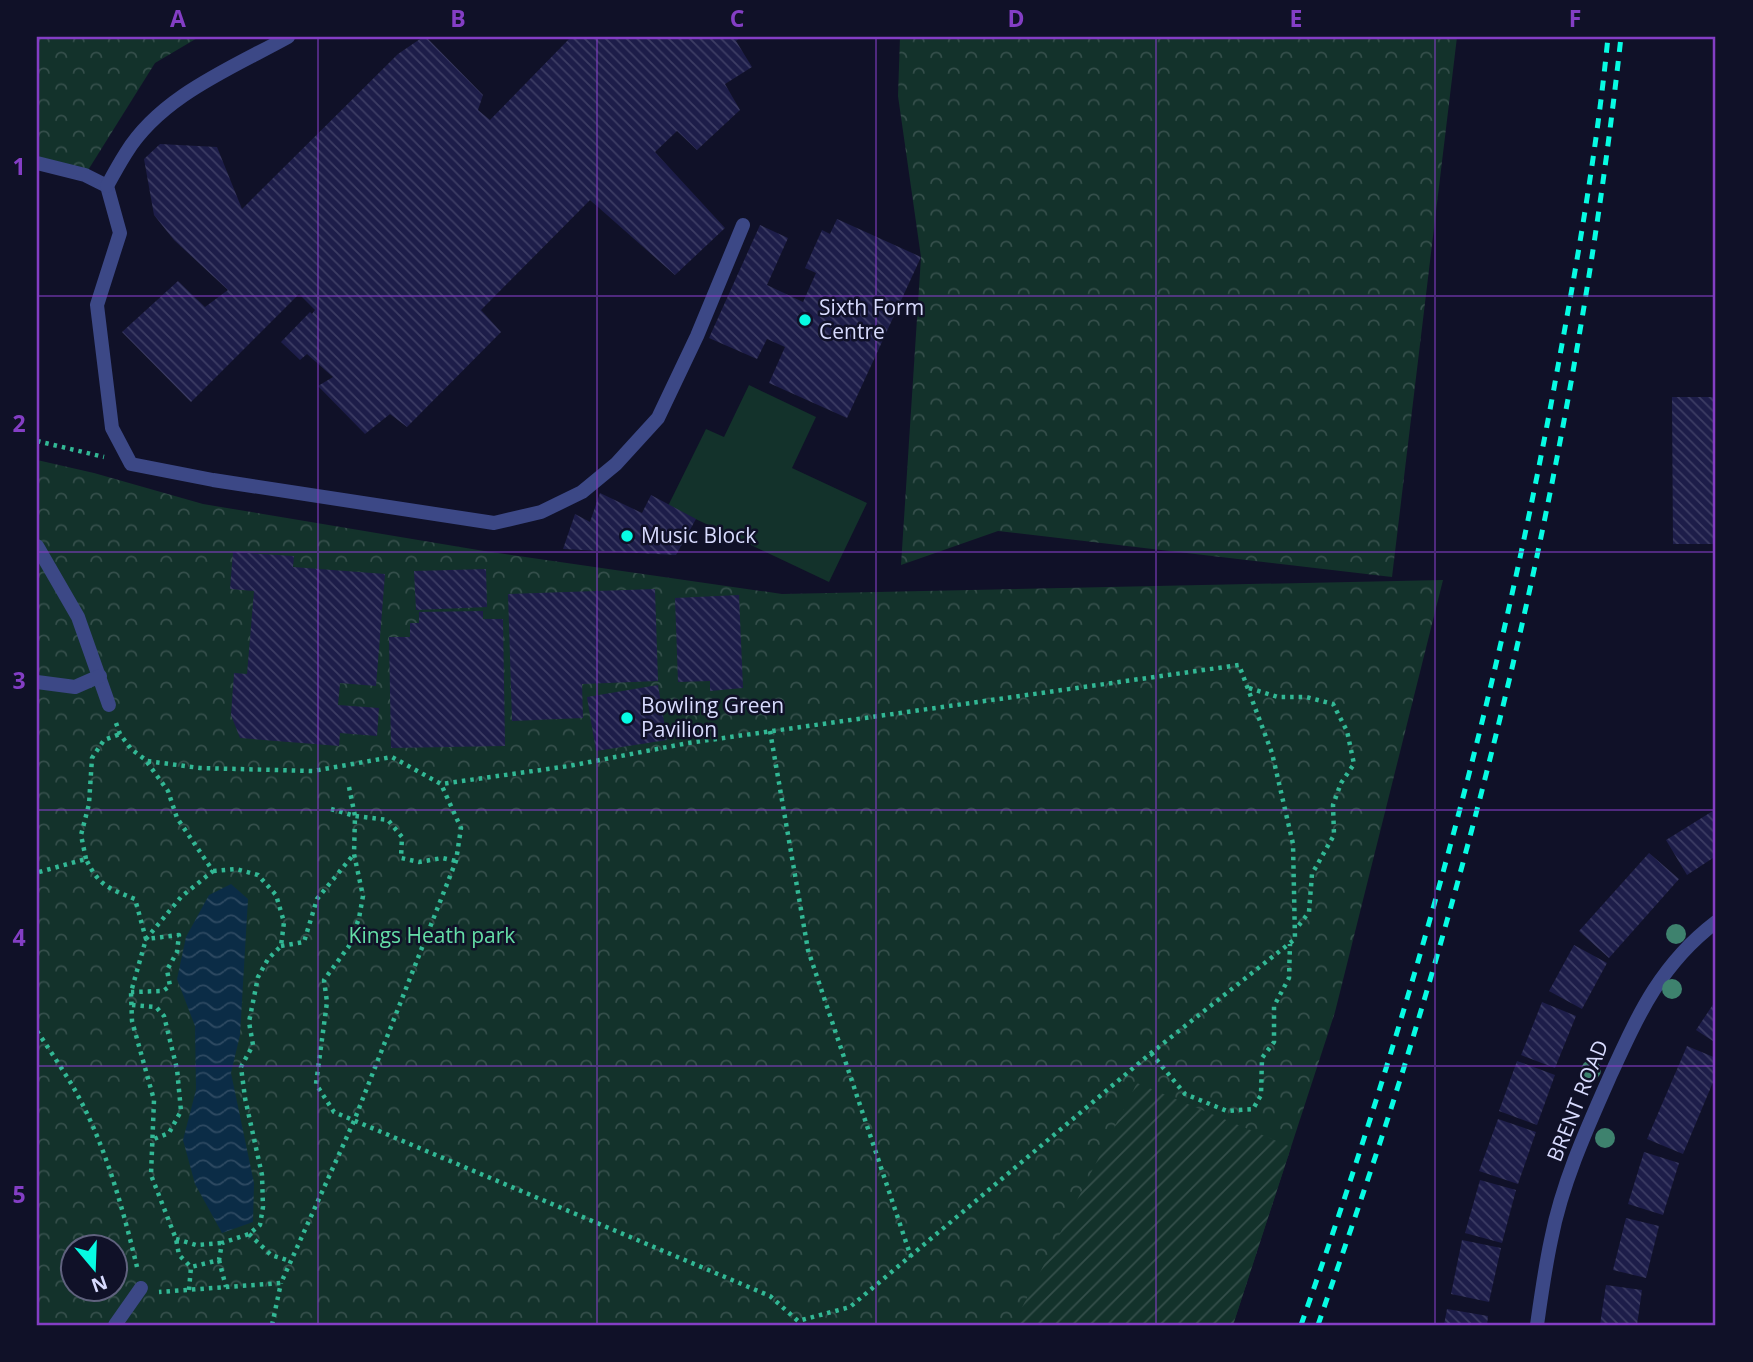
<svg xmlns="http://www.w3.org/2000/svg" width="1753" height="1362" viewBox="0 0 1753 1362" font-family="'Open Sans',sans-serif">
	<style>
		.grass { fill: #13322b }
		.forest { fill: url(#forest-crowns); fill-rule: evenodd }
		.garden { fill: url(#garden-furrows) }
		.water { fill: url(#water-waves) }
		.building { fill: url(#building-back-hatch) }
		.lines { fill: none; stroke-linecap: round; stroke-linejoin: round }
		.path { stroke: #32b895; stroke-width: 4.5; stroke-dasharray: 3.5 5; stroke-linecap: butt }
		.service { stroke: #3c4886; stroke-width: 14 }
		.minor { stroke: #3c4886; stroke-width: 14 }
		.rail { stroke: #07fbe3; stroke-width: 5; stroke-dasharray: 10 9; stroke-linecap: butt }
		.tree { fill: #3e826e }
		.grid { fill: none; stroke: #843ec5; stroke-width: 2; stroke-opacity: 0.55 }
		.poi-dot { fill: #07fbe3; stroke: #101128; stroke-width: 2.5 }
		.labels { text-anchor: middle; stroke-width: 5; stroke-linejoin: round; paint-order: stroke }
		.poi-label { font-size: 21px; fill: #d8dbfe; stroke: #101128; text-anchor: start }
		.park-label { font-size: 21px; fill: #64dea7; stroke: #101128 }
		.street-label { font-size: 21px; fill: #d8dbfe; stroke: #101128 }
		.neatline { fill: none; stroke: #843ec5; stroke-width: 2.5 }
		.grid-label { font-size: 23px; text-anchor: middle; font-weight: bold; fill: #843ec5 }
	</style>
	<defs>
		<pattern id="forest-crowns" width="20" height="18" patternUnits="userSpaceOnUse" patternTransform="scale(1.75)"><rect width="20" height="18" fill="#13322b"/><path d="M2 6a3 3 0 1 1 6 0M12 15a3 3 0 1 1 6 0" fill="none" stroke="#354f4b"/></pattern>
		<pattern id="garden-furrows" width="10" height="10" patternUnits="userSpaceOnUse" patternTransform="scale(1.75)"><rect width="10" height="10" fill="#13322b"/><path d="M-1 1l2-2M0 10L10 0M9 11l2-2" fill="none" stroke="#354f4b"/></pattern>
		<pattern id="water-waves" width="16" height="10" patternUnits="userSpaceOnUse" patternTransform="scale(1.75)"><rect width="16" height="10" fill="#0b2c46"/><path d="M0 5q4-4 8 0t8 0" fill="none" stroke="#2e4a62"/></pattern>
		<pattern id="building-back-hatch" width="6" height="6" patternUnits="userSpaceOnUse" patternTransform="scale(1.75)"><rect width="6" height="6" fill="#1d1d49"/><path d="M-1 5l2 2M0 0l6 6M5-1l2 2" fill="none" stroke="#3d3d64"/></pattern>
	</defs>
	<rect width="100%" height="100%" fill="#101128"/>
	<polygon class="grass" points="749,385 816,417 792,468 867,503 829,582 668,506 706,429 724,437"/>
	<g class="forest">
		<polygon points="37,37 199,37 155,63 85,175 37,163"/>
		<polygon points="900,37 1457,37 1392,577 998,531 901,565 921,257 898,96"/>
		<path d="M37 460 94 473 203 504 484 551 782 594 1443 580 1335 1012 1233 1325H37ZM74 1246H116V1288H74Z"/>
	</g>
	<polygon class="garden" points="1137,1083 1291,1147 1233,1325 1013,1325"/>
	<polygon class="water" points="231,884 248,899 240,1035 231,1073 254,1183 253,1222 222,1233 195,1184 183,1140 196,1090 195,1026 177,979 186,937 209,895"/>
	<g class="building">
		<polygon points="423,37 426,37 483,95 478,110 490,120 569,39 566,37 741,37 736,41 752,67 725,84 740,110 697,150 677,131 655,152 725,228 675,275 590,200 481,310 501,332 407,427 390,414 365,434 318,386 333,377 307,354 300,360 281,342 310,312 312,314 315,310 299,294 191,402 122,332 178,281 205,307 228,290 174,240 154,215 144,159 160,144 217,147 242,209 398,54"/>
		<polygon points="837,219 921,257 847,418 769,383 785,347 767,339 757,359 709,338 760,225 788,238 767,285 803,302 816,273 805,268 822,230 830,234"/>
		<polygon points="1672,397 1713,397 1714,544 1673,544"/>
		<polygon points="600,493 642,513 651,495 696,519 676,555 563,549 575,514 590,522"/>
		<polygon points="233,552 294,556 293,567 385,574 376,686 340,683 338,705 379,708 377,736 340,733 339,746 240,738 231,715 234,673 247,674 254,591 230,589"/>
		<polygon points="486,569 487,607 416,610 414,571"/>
		<polygon points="655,589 658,681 582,684 583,718 512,721 508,594"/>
		<polygon points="739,595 743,688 710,691 710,681 678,682 675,598"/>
		<polygon points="483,611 483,619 503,619 505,746 391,748 389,637 410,637 410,623 419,623 419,612"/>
		<polygon points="658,685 667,740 596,751 587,697"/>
		<polygon points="1716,809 1716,856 1687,875 1666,840"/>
		<polygon points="1649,853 1679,879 1609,958 1579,931"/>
		<polygon points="1574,945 1607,963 1582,1009 1549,991"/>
		<polygon points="1716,1000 1716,1043 1696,1030"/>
		<polygon points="1542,1002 1576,1016 1555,1068 1521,1055"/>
		<polygon points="1687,1046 1716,1058 1716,1075 1683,1154 1647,1139"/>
		<polygon points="1517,1061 1555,1075 1537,1125 1499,1111"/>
		<polygon points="1498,1119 1536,1132 1518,1184 1479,1171"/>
		<polygon points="1644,1152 1679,1163 1663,1215 1628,1204"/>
		<polygon points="1480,1180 1516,1190 1502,1243 1465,1233"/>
		<polygon points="1626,1218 1659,1226 1646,1278 1613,1270"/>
		<polygon points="1462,1240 1501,1248 1489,1302 1451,1294"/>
		<polygon points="1606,1285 1642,1290 1637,1325 1600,1325"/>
		<polygon points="1447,1309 1488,1316 1487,1325 1444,1325"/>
	</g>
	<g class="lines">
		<g class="path">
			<polyline points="37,441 104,457"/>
			<polyline points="1249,688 1278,697 1306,697 1333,704 1347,731 1354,764 1341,783 1333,805 1334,835 1312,874 1309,912 1296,929"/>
			<polyline points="116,723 120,734 131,749 147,761 200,768 313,771 392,757 441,784 461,828 456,861 354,1121 281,1283 159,1292"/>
			<polyline points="770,731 808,950 911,1257"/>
			<polyline points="147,762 168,791 177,818 213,871 181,897 146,939 131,992 132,1021 154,1100 151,1175 176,1239 179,1255 191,1267"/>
			<polyline points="349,787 355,816 354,854 363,896 359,918 349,946 324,980 327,1002 316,1084 334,1112 770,1296 798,1321 850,1307 1151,1053 1295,939 1293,844 1272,753 1239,665 688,743 569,766 441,784"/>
			<polyline points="331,809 355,816 388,820 402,837 401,858 419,862 442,858 456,861"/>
			<polyline points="86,859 81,835 89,804 92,758 104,740 120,734"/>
			<path d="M39 872 86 859C99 886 108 888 135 899L146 939 179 935 177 952 167 970 170 986 163 991 131 992"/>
			<polyline points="281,946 304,942 317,899 354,854"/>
			<polyline points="132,1005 156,1007 164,1016 177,1069 181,1111 169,1133 154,1139"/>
			<path d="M37 1031C49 1049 61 1067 72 1085 104 1140 122 1205 137 1267"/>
			<polyline points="1151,1053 1185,1094 1227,1111 1253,1109 1261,1095 1262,1058 1274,1042 1274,1006 1289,978 1290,944"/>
			<polyline points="249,1234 271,1255 290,1261"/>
			<polyline points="176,1239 196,1245 222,1243"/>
			<polyline points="219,1260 226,1287"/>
			<polyline points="189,1290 191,1267 219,1260 222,1243 249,1234 260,1225 263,1207 262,1175 245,1098 241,1067 253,1045 249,1022 258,977 268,959 281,946 284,922 276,895 258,875 236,869 213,871"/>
			<polyline points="272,1325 281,1283"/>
		</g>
		<g class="service">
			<polyline points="37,163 85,175 107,186 120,233 97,305 112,428 131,464 213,480 494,523 541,512 582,492 616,464 658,418 697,336 743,225"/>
			<path d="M107 186C113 175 119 164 126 153 161 96 232 68 288 37"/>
			<polyline points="37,546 78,617 109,705"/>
			<polyline points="37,682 75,687 100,676"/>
			<polyline points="115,1325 141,1288"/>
		</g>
		<path class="minor" d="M1537 1325C1541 1297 1545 1268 1551 1240 1562 1183 1587 1128 1611 1074 1639 1013 1661 964 1716 922"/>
		<g class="rail">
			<path d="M1301 1325C1408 1023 1493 714 1552 399 1574 279 1596 159 1608 37"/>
			<path d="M1318 1325C1351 1229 1385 1132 1414 1034 1512 709 1584 374 1621 37"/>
		</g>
	</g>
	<g class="tree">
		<circle cx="1676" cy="934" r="10"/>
		<circle cx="1672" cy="989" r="10"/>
		<circle cx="1591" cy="1070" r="10"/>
		<circle cx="1605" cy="1138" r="10"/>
	</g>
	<path class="grid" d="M318 37V1325M597 37V1325M876 37V1325M1156 37V1325M1435 37V1325M37 296H1716M37 552H1716M37 810H1716M37 1066H1716"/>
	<g class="poi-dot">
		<circle cx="805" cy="320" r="7"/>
		<circle cx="627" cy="536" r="7"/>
		<circle cx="627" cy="718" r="7"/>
	</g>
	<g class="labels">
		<g class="poi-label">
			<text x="819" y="315">Sixth Form<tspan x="819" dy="24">Centre</tspan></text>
			<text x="641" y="543">Music Block</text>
			<text x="641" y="713">Bowling Green<tspan x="641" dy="24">Pavilion</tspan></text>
		</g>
		<g class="park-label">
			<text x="432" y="943">Kings Heath park</text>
		</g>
		<g class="street-label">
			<text transform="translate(1578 1101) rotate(-68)" y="7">BRENT ROAD</text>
		</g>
	</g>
	<rect width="1753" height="1362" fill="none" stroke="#101128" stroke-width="77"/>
	<g transform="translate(94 1268) rotate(161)"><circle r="33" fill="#101128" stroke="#60627e" stroke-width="2"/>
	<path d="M0-5L12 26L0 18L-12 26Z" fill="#07fbe3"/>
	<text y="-10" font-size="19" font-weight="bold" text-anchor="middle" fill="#d8dbfe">N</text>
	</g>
	<rect x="38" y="38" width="1676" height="1286" class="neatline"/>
	<g class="grid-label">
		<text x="178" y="27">A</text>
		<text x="458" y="27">B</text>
		<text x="737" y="27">C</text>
		<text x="1016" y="27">D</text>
		<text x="1296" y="27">E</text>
		<text x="1575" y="27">F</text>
		<text x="19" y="175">1</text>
		<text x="19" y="432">2</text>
		<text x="19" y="689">3</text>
		<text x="19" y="946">4</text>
		<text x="19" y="1203">5</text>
	</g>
</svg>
